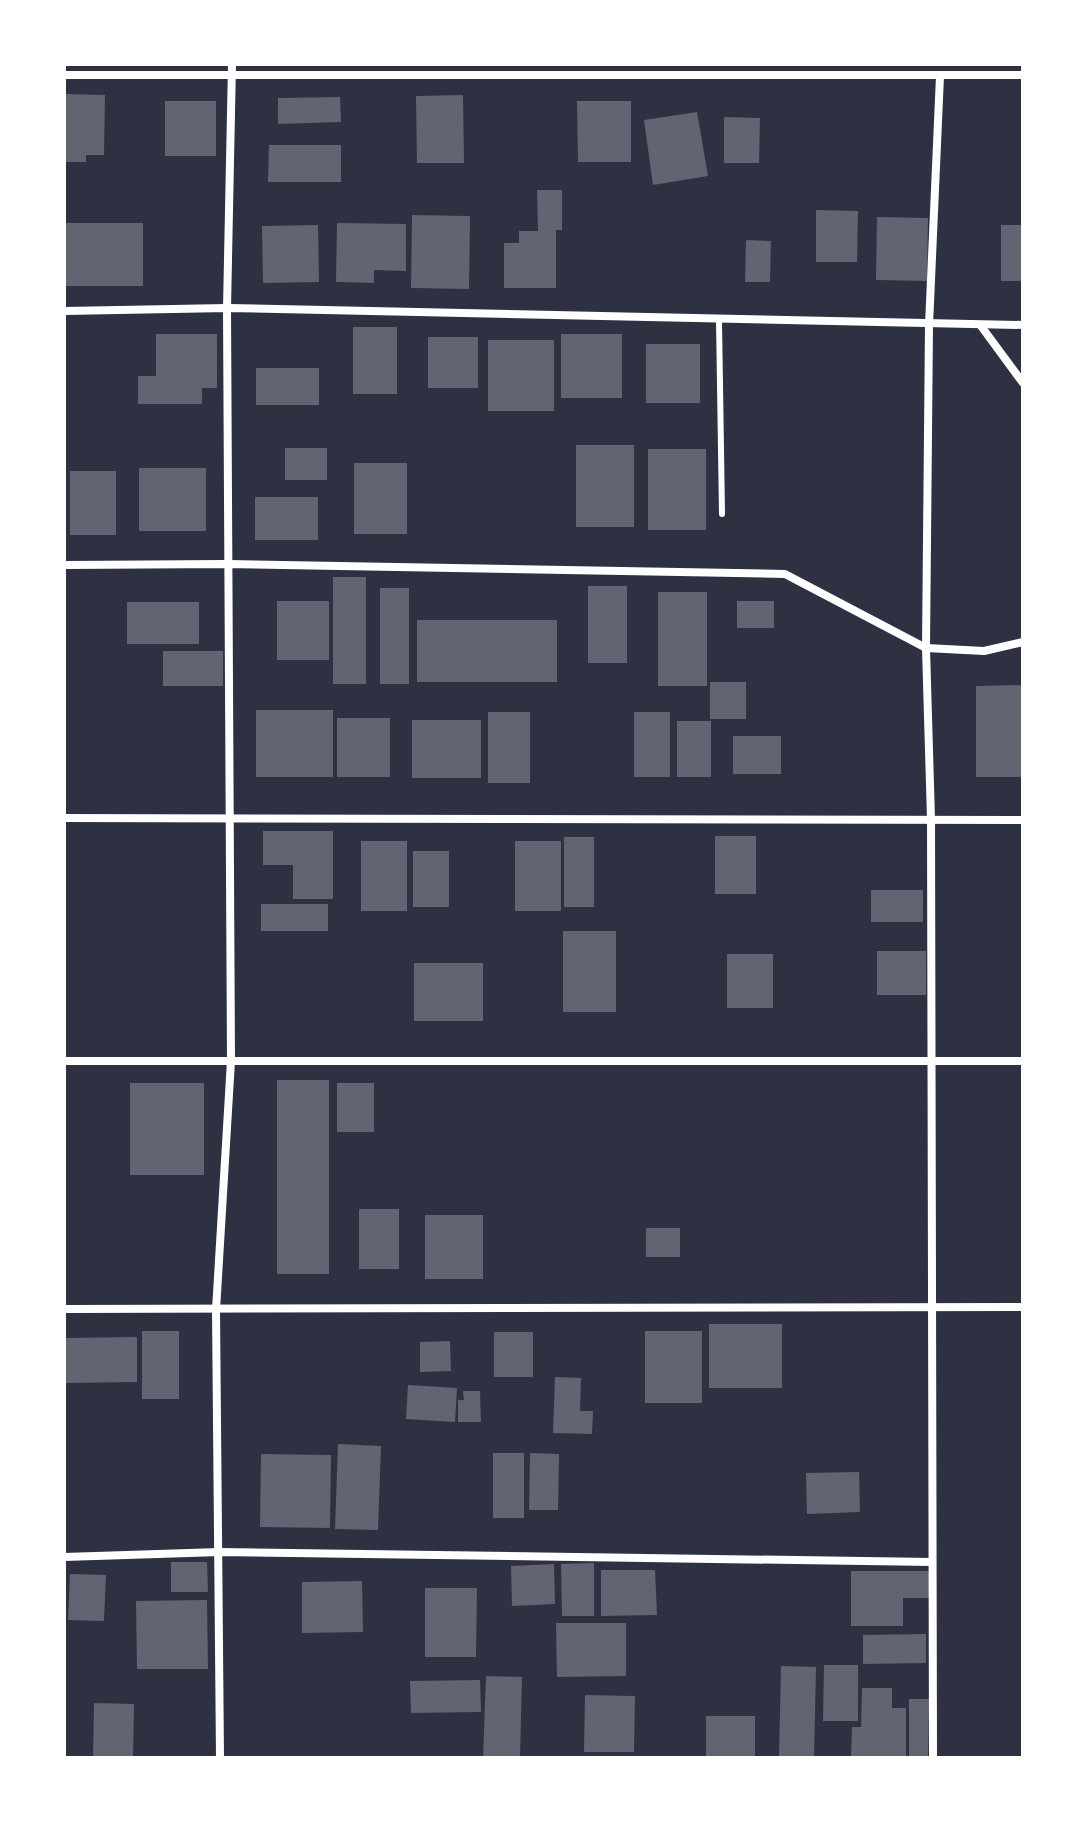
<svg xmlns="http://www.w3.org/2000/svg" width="1087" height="1822" viewBox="0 0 1087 1822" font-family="Helvetica,sans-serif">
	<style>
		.building { fill: #626471 }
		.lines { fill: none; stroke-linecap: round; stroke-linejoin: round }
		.service { stroke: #fff; stroke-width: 6 }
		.minor { stroke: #fff; stroke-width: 8 }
	</style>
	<rect width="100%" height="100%" fill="#2d3142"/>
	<g class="building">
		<polygon points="66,94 105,95 104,155 86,155 86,162 64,162"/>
		<polygon points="463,95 464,163 417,163 416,96"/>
		<polygon points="340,97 341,122 278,124 278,98"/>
		<rect x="165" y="101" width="51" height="55"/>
		<polygon points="577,101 631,101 631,162 578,162"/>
		<polygon points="697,112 708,176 653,185 644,120"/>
		<polygon points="724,117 760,118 759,163 724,163"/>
		<polygon points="269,145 341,145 341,182 268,182"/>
		<polygon points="537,190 562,190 562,230 556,230 556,288 504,288 504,243 519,243 519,231 538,231"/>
		<polygon points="816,210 858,211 857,262 816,262"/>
		<polygon points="412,215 470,216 469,289 411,288"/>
		<polygon points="877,217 928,218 927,281 876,280"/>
		<rect x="66" y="223" width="77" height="63"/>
		<polygon points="337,223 406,224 406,271 374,270 374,283 336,282"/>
		<polygon points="318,225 319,282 263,283 262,226"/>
		<rect x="1001" y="225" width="22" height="56"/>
		<polygon points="746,240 771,241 770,282 745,282"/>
		<rect x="353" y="327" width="44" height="67"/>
		<polygon points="156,334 217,334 217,388 202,388 202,404 138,404 138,376 156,376"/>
		<rect x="561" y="334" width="61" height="64"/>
		<rect x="428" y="337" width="50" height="51"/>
		<rect x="488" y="340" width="66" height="71"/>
		<rect x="646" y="344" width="54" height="59"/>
		<rect x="256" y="368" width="63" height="37"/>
		<rect x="576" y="445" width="58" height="82"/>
		<rect x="285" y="448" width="42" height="32"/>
		<rect x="648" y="449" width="58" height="81"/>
		<rect x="354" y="463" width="53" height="71"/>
		<rect x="139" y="468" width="67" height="63"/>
		<rect x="70" y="471" width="46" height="64"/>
		<rect x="255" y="497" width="63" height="43"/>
		<rect x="333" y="577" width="33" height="107"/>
		<rect x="588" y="586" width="39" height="77"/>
		<rect x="380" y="588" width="29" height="96"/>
		<rect x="658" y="592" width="49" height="94"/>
		<rect x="277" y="601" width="52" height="59"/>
		<rect x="737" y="601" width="37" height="27"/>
		<rect x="127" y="602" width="72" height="42"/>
		<rect x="417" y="620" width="140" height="62"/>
		<rect x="163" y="651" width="60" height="35"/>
		<rect x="710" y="682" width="36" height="37"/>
		<polygon points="1023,685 1023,777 976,777 976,686"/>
		<rect x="256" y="710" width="77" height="67"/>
		<rect x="488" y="712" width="42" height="71"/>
		<rect x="634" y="712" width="36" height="65"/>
		<rect x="337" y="718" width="53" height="59"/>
		<rect x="412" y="720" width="69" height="58"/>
		<rect x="677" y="721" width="34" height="56"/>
		<rect x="733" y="736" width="48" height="38"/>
		<polygon points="263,831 333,831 333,899 293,899 293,865 263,865"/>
		<rect x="715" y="836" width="41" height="58"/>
		<rect x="564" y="837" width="30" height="70"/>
		<rect x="361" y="841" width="46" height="70"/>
		<rect x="515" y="841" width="46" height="70"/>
		<rect x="413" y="851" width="36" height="56"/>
		<rect x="871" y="890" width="52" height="32"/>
		<rect x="261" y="904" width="67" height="27"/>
		<rect x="563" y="931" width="53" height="81"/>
		<rect x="877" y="951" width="49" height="44"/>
		<rect x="727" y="954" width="46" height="54"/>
		<rect x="414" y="963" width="69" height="58"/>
		<rect x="277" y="1080" width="52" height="194"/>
		<rect x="130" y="1083" width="74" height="92"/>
		<rect x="337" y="1083" width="37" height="49"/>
		<rect x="359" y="1209" width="40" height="60"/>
		<rect x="425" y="1215" width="58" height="64"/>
		<rect x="646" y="1228" width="34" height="29"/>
		<rect x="709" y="1324" width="73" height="64"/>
		<rect x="142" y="1331" width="37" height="68"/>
		<rect x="645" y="1331" width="57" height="72"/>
		<rect x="494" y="1332" width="39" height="45"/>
		<polygon points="137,1337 137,1382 65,1383 64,1338"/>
		<polygon points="450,1341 451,1371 420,1372 420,1342"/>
		<polygon points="555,1377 581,1378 580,1411 593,1411 592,1434 553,1433"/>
		<polygon points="408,1385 457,1388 455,1422 406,1419"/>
		<polygon points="463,1391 480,1391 481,1422 458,1422 458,1400 464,1400"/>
		<polygon points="338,1444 381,1446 378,1530 335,1529"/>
		<rect x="493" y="1453" width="31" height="65"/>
		<polygon points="530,1453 559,1454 558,1510 529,1510"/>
		<polygon points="261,1454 331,1455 330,1528 260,1527"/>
		<polygon points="859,1472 860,1512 807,1514 806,1473"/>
		<polygon points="171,1562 207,1562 208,1592 171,1592"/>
		<polygon points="594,1563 594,1616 562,1616 561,1564"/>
		<polygon points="554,1564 555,1604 512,1606 511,1566"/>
		<polygon points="601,1570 655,1570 657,1615 601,1616"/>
		<polygon points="851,1571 929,1571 929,1598 903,1598 903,1626 851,1626"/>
		<polygon points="70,1574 106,1575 104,1621 68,1620"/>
		<polygon points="362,1581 363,1632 302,1633 302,1582"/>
		<polygon points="425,1588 477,1588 476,1657 425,1657"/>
		<polygon points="207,1600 208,1669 137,1669 136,1601"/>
		<polygon points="556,1623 626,1623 626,1676 557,1677"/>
		<polygon points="926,1634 926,1663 863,1664 863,1635"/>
		<polygon points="824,1665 858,1665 858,1721 823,1721"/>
		<polygon points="781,1666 816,1667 814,1758 779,1758"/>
		<polygon points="486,1676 522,1677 520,1758 483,1758"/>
		<polygon points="480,1680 481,1712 411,1713 410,1681"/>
		<polygon points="862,1688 892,1688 892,1708 906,1708 906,1758 851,1758 852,1727 861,1727"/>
		<polygon points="585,1695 635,1696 634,1752 584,1752"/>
		<polygon points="909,1699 929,1699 928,1758 909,1758"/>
		<polygon points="94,1703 134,1704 133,1758 93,1758"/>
		<rect x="706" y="1716" width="49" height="42"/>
	</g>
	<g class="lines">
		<polyline class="service" points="719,320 722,514"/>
		<g class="minor">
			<polyline points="64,75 1023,75"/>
			<polyline points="64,311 227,308 1023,325"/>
			<polyline points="981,326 1023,383"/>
			<polyline points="64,565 227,564 785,574 926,648 984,651 1023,642"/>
			<polyline points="64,818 1023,820"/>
			<polyline points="64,1061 1023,1061"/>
			<polyline points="64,1309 1023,1307"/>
			<polyline points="64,1557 220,1552 932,1562"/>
			<polyline points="220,1758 216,1310 231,1061 227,308 232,64"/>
			<polyline points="933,1758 931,819 926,648 929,325 940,76"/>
		</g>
	</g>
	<rect width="1087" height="1822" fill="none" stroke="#ffffff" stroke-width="132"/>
</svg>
